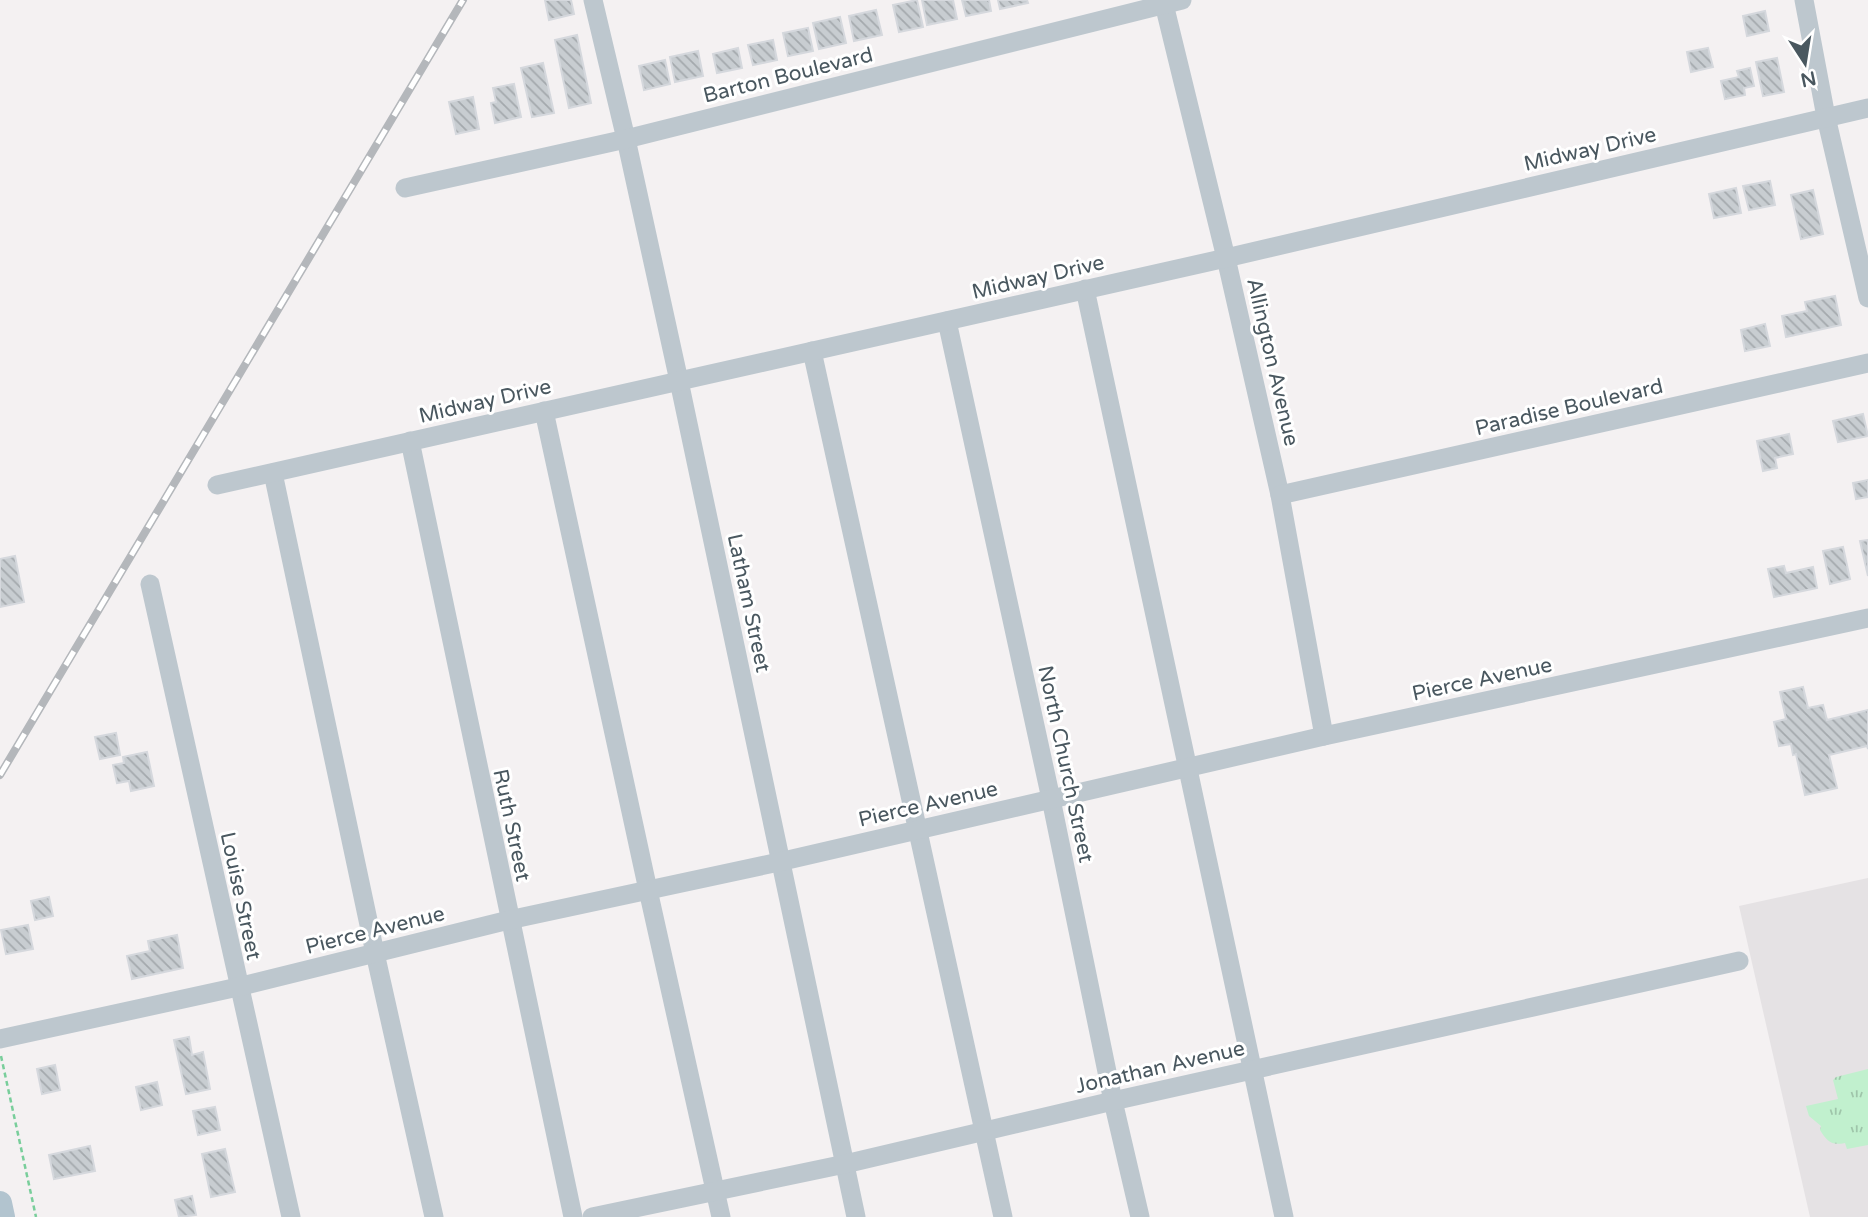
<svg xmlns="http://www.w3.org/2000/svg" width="1868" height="1217" viewBox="0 0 1868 1217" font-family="'Varela Round',sans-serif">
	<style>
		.education { fill: #e5e2e4 }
		.grass { fill: url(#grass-tufts) }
		.building { fill: url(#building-back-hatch); stroke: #d5d8dd; stroke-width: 2 }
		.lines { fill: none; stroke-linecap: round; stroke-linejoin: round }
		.path { stroke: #79ce9b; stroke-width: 2.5; stroke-dasharray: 5 3.5; stroke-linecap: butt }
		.minor { stroke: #bdc7ce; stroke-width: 19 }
		.major { stroke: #b2c4cf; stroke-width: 24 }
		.rail-casing { stroke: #b4b7bb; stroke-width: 8 }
		.rail { stroke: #fff; stroke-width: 5; stroke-dasharray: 16; stroke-linecap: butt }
		.labels { text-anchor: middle; stroke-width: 6; stroke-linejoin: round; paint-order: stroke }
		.street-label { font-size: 21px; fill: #49575f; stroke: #fff }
	</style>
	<defs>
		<pattern id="grass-tufts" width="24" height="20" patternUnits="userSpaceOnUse" patternTransform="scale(1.75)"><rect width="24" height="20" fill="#c1f0ce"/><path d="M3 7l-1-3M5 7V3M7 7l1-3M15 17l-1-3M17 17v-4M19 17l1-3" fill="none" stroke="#9fc5aa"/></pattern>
		<pattern id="building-back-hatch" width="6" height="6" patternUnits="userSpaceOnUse" patternTransform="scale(1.75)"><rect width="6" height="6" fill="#c8cdd1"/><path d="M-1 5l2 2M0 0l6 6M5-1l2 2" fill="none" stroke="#a4a9ad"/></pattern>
	</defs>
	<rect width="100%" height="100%" fill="#f4f1f2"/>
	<polygon class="education" points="1868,878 1868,1217 1810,1217 1739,906"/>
	<path class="grass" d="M1868 1069V1145L1847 1149 1845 1143C1831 1146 1827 1141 1820 1130L1821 1126 1809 1116 1806 1106 1838 1099 1833 1080 1836 1077Z"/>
	<g class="building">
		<polygon points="545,0 571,0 574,14 549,20"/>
		<polygon points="917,0 923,27 899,32 893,5"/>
		<polygon points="922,0 953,0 957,19 927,25"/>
		<polygon points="962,0 989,0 991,11 966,16"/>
		<polygon points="998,0 1027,0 1028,3 1000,9"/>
		<polygon points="876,10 882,35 854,41 849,16"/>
		<polygon points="1765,11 1769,31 1747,36 1743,16"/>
		<polygon points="840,17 846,43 819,49 813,23"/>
		<polygon points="808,28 813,51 788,56 783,33"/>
		<polygon points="577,35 591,103 569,108 555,40"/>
		<polygon points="773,40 777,60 753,65 748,45"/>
		<polygon points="738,48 742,68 717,73 713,54"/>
		<polygon points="1708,48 1713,67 1691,72 1687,52"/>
		<polygon points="698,51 703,76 675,82 670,57"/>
		<polygon points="1777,58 1784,92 1763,96 1756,62"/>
		<polygon points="665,60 670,84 644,90 639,66"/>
		<polygon points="543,63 554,113 532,117 521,68"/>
		<polygon points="1750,68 1754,86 1744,88 1745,95 1725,99 1721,81 1739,77 1737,71"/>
		<polygon points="514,84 521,117 495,123 491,103 496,102 493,88"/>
		<polygon points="473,97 479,129 456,134 449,102"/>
		<polygon points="1770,181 1775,205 1749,210 1743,186"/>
		<polygon points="1736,188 1741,213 1714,218 1709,194"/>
		<polygon points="1813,190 1823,234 1801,239 1791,195"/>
		<polygon points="1835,296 1841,325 1786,337 1782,316 1807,311 1805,302"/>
		<polygon points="1765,324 1770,346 1745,351 1741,330"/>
		<polygon points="1863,414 1868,436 1838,442 1833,421"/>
		<polygon points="1789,434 1793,454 1775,458 1777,468 1763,471 1757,441"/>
		<polygon points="1868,480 1868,497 1856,499 1853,483"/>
		<polygon points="1868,540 1868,576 1860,541"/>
		<polygon points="1843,547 1850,579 1830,584 1823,551"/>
		<polygon points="15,556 24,602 0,607 0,559"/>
		<polygon points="1784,566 1786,573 1813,567 1817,588 1774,597 1768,569"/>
		<polygon points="1803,687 1808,708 1823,705 1827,720 1868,710 1868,749 1867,746 1829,755 1837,788 1805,795 1796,754 1793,755 1791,744 1779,746 1774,722 1786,719 1780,692"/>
		<polygon points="116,733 120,755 100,759 95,737"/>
		<polygon points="147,752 154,786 131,791 129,781 117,783 113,765 124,763 123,757"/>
		<polygon points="49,897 53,916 35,920 31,901"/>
		<polygon points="28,925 33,949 6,954 1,930"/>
		<polygon points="177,935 183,968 132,979 127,956 150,951 148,941"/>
		<polygon points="189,1037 192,1055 203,1052 210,1089 186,1094 174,1040"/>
		<polygon points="55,1065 60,1090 42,1094 37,1069"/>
		<polygon points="157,1082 162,1105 141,1110 136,1087"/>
		<polygon points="215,1107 220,1130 198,1135 193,1111"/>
		<polygon points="90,1146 95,1171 54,1179 49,1155"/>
		<polygon points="225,1149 235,1192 211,1197 202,1154"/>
		<polygon points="192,1196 196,1215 179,1217 175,1200"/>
	</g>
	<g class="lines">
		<polyline class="path" points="1,1056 36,1217"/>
		<g class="minor">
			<polyline points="593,0 626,139 679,381 856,1217"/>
			<polyline points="1163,0 1226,258 1280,495 1324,736"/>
			<polyline points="1804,0 1826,117 1868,298"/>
			<polyline points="405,188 626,139 1182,0"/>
			<polyline points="1085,289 1284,1217"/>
			<polyline points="947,321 1051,799 1113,1101 1140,1217"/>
			<polyline points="812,351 1003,1217"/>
			<polyline points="544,411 648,890 721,1217"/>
			<polyline points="410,441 573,1217"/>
			<polyline points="273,473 375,953 434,1217"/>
			<polyline points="217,485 1226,258 1868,108"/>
			<polyline points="1280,495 1868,363"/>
			<polyline points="150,584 291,1217"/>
			<polyline points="0,1039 238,987 509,920 779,862 1324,736 1868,618"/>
			<polyline points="592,1217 845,1164 1113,1101 1739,961"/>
		</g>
		<polyline class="major" points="0,1203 3,1217"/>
		<defs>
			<polyline id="rail" points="0,775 463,0"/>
		</defs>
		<use href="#rail" class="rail-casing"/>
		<use href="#rail" class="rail"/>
	</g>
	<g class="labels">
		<g class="street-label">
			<text transform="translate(788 75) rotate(-14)" y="7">Barton Boulevard</text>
			<text transform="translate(1590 149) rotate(-13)" y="7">Midway Drive</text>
			<text transform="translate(1038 277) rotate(-13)" y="7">Midway Drive</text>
			<text transform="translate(1273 362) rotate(77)" y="7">Allington Avenue</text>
			<text transform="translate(485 401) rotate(-13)" y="7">Midway Drive</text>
			<text transform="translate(1569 407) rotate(-13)" y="7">Paradise Boulevard</text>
			<text transform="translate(749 603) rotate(78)" y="7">Latham Street</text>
			<text transform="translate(1482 679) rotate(-12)" y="7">Pierce Avenue</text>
			<text transform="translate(1066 764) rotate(78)" y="7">North Church Street</text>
			<text transform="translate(928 804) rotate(-13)" y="7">Pierce Avenue</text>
			<text transform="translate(512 825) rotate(78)" y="7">Ruth Street</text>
			<text transform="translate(241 896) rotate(78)" y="7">Louise Street</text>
			<text transform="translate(375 930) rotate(-14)" y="7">Pierce Avenue</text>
			<text transform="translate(1160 1067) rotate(-13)" y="7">Jonathan Avenue</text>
		</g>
	</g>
	<g transform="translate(1805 63) rotate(168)" stroke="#ffffff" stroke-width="5" paint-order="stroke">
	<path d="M0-5L12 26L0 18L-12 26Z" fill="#49575f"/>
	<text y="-10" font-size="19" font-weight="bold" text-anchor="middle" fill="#49575f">N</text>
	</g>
</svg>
